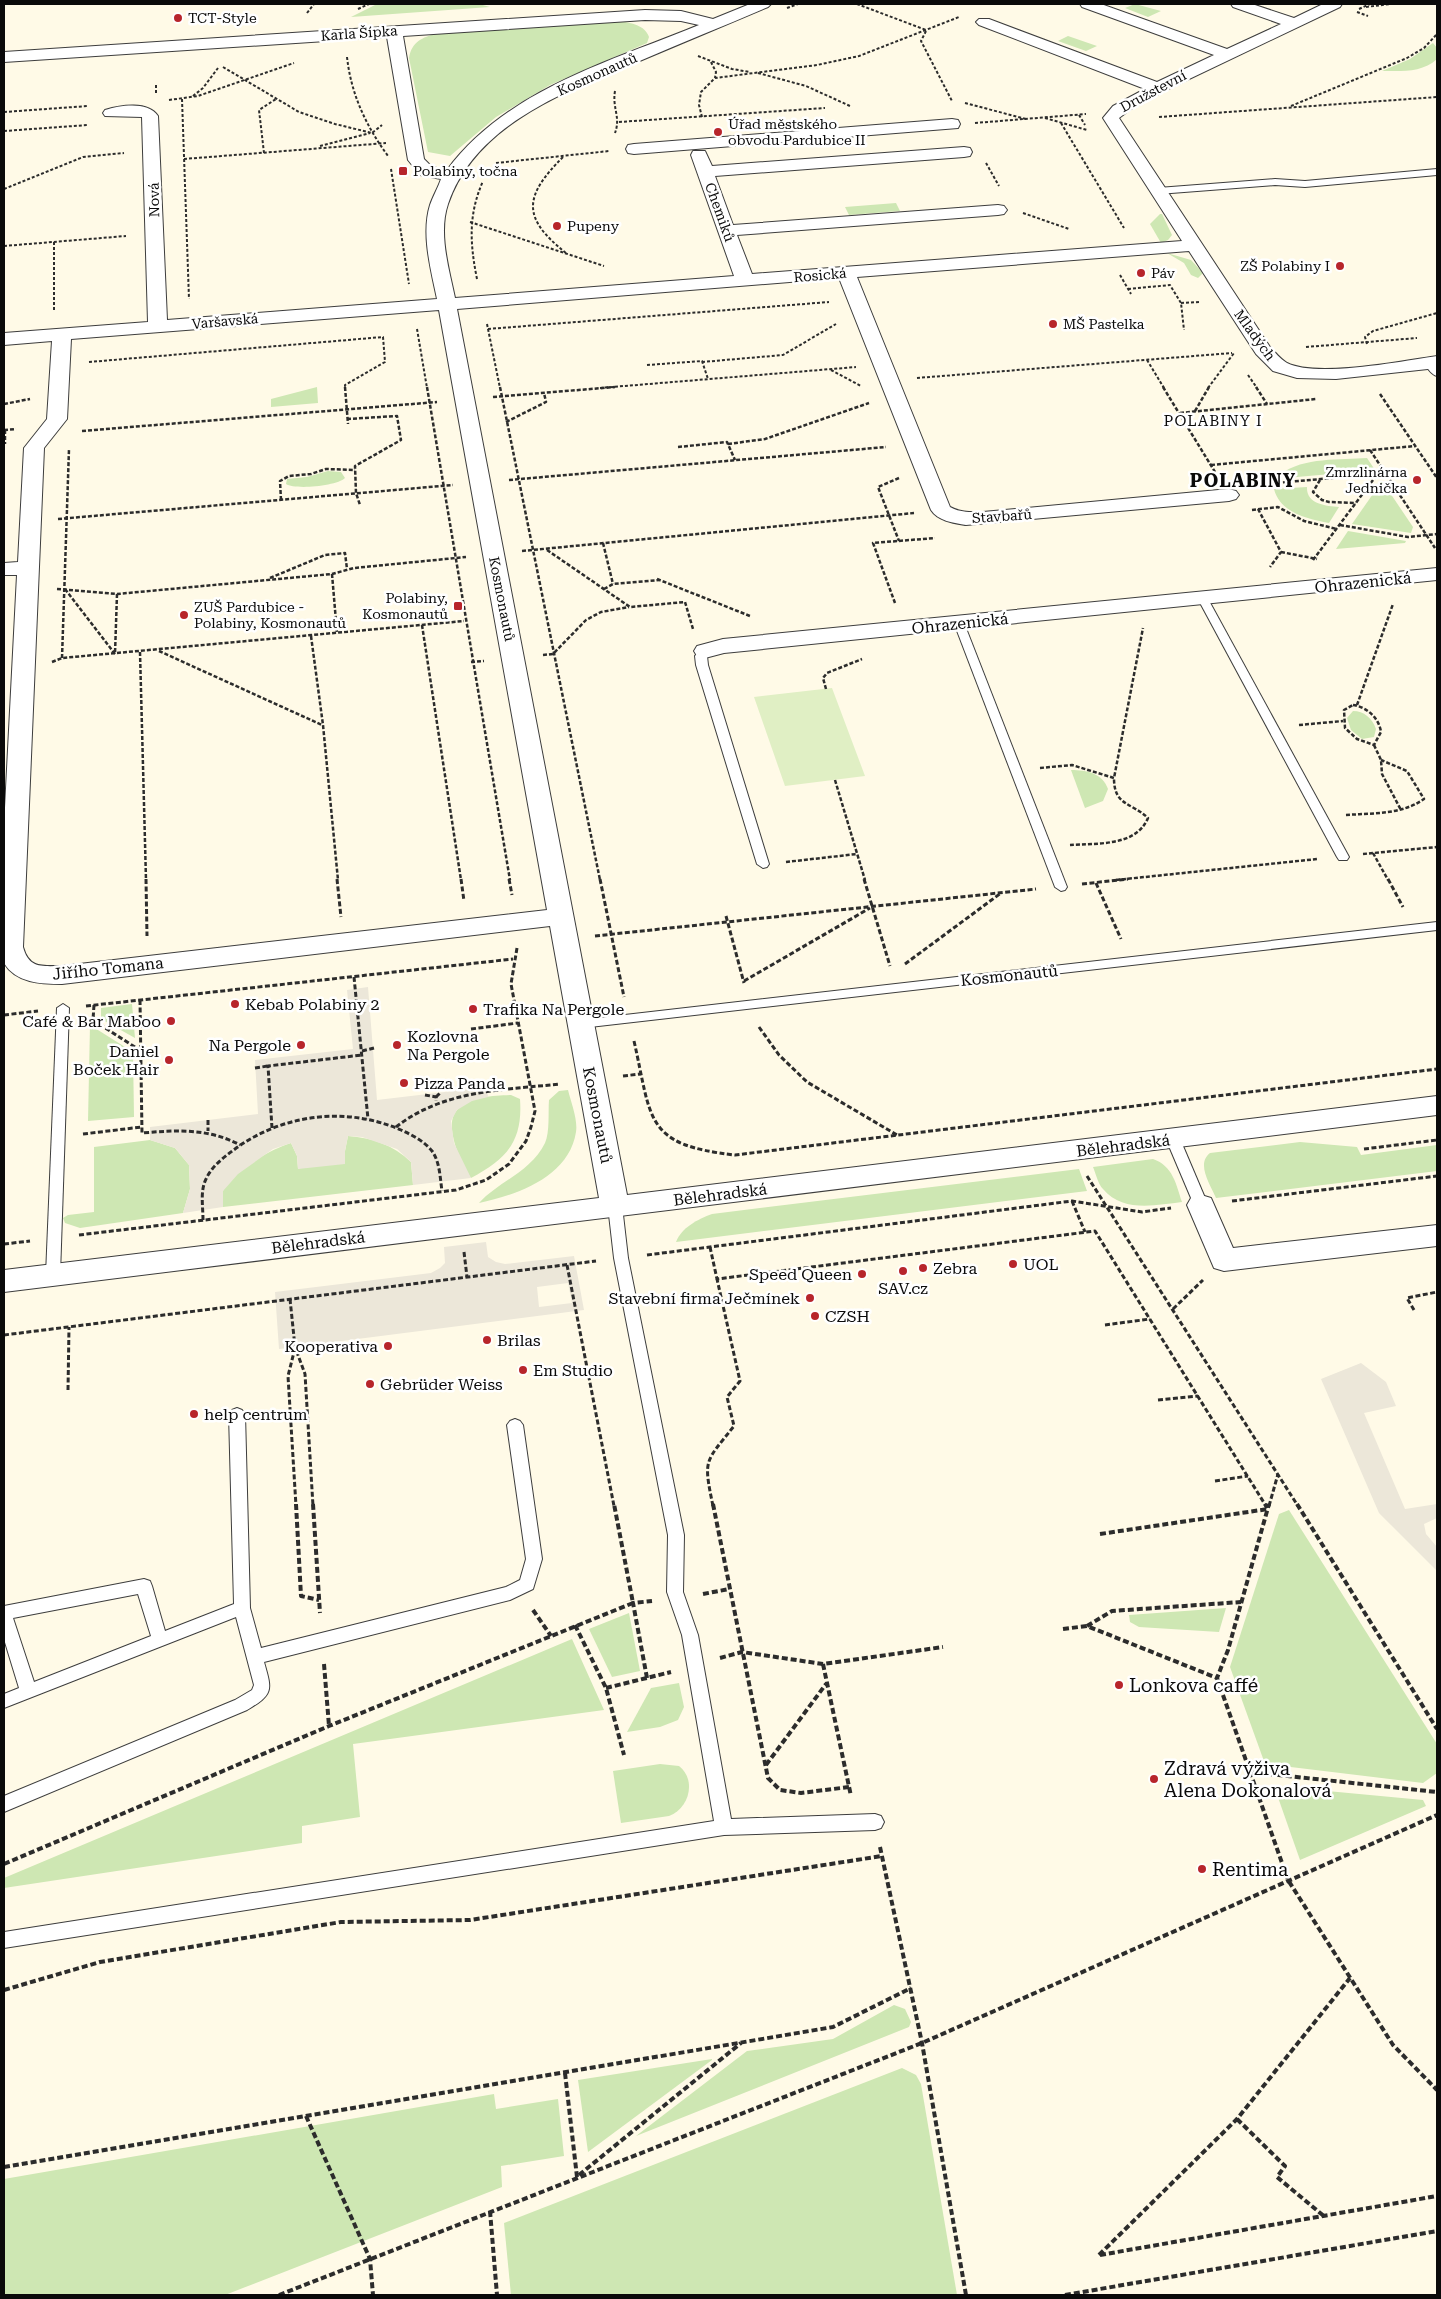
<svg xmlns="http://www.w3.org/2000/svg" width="1441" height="2299" viewBox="0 0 1441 2299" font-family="'Roboto Serif',serif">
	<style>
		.green { fill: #cee7b3 }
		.pitch { fill: #e0efc4 }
		.plaza { fill: #ece7d9; fill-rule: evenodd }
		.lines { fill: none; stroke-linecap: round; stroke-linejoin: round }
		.lane-casing { stroke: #3d3d3d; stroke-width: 2 }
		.street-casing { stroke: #3d3d3d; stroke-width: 2 }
		.path-far3 { stroke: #2c2c2c; stroke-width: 2; stroke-dasharray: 3 2; stroke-linecap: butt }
		.path-far2 { stroke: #2c2c2c; stroke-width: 2.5; stroke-dasharray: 4 2; stroke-linecap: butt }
		.path-far1 { stroke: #2c2c2c; stroke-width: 3; stroke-dasharray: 5 2.5; stroke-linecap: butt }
		.path { stroke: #2c2c2c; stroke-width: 4; stroke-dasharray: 6 3; stroke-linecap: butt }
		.lane { fill: #fff; fill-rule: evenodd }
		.street { fill: #fff; fill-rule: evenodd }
		.poi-dot { fill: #b7252b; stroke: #fff; stroke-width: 2 }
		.labels { text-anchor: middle; stroke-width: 5; stroke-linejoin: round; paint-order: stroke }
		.far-poi-label { font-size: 14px; fill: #0a0a0a; stroke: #fff; text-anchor: start }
		.far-street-label { font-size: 14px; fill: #0a0a0a; stroke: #fff }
		.far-neighbourhood-label { font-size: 15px; letter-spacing: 1px; fill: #0a0a0a; stroke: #fff }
		.street-label { font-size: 16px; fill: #0a0a0a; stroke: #fff }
		.poi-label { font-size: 16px; fill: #0a0a0a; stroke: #fff; text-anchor: start }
		.far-district-label { font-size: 18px; font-weight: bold; letter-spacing: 1px; fill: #0a0a0a; stroke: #fff }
		.near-poi-label { font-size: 19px; fill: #0a0a0a; stroke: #fff; text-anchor: start }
	</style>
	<rect width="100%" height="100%" fill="#fffae7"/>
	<g class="green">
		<polygon points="377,4 479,4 490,7 351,17"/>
		<polygon points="1135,4 1161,11 1148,17 1125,8"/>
		<path d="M620 21C631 23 645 25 649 37L647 43 550 85 496 117 450 156 428 152 409 58C412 41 422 38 437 33Z"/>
		<polygon points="1068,36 1097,46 1086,51 1058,41"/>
		<path d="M1433 43 1437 48V59C1422 73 1401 71 1382 71L1410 59Z"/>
		<polygon points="896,203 900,211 849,215 845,207"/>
		<polygon points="1160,214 1162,214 1172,235 1168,240 1161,243 1150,224"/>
		<polygon points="1167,253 1191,260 1203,273 1198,278 1191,275 1184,263"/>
		<polygon points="317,387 318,403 271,407 271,399"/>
		<path d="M1367 458 1375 470 1286 478 1281 474C1303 457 1341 460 1367 458Z"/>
		<path d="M328 471 341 472 345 478C337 486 295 490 286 484L287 479 307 477Z"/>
		<polygon points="1382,481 1413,527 1411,533 1352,524"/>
		<path d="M1307 487C1306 504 1326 506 1339 507L1329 523C1308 519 1280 513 1274 489Z"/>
		<polygon points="1348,531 1406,541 1405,543 1336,549"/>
		<path d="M1353 711C1364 711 1372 718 1376 729L1374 737 1362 739 1351 730 1347 718Z"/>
		<path d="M1071 770C1087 770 1102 773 1108 789L1103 801 1085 808Z"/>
		<polygon points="132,1004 135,1038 101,1019 101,1008"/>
		<polygon points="90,1025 133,1052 134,1117 88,1121"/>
		<path d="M568 1090C571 1102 578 1120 576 1132 569 1177 517 1195 479 1203 499 1181 531 1172 545 1143 550 1132 548 1112 549 1100L559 1091Z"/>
		<path d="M511 1095 520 1099C523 1141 507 1159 471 1178 461 1163 442 1124 458 1109 472 1096 493 1096 511 1095Z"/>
		<path d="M348 1136C373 1138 393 1145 411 1162L413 1185 223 1207C223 1203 222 1195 223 1191 230 1171 272 1149 291 1143L297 1156 298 1169 345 1151Z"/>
		<polygon points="150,1140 175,1148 189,1165 190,1189 183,1213 80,1228 65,1223 63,1218 68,1215 94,1212 94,1147"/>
		<path d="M1300 1142 1357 1147 1361 1155 1437 1145V1171L1216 1198C1210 1184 1196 1164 1210 1153Z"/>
		<path d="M1153 1159C1173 1166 1176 1184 1182 1202 1156 1205 1123 1213 1103 1189 1098 1184 1096 1174 1093 1167Z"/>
		<path d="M1079 1169 1087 1191 676 1242C681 1228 698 1219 712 1214Z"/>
		<polygon points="1289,1510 1437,1744 1437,1773 1423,1783 1265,1764 1230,1667 1279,1514"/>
		<polygon points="1226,1608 1219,1632 1139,1627 1130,1622 1129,1615"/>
		<polygon points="629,1613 640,1671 612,1677 589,1629"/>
		<polygon points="572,1639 604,1710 353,1744 360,1817 302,1826 302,1843 4,1888 4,1878"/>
		<polygon points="679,1683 684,1707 678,1720 660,1727 627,1732 651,1688"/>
		<path d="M660 1764 679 1766C697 1780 689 1809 669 1816L621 1823 613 1771Z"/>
		<polygon points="1274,1786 1423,1800 1426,1806 1300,1860"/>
		<polygon points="894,2005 905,2009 911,2022 909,2027 636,2136 747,2051 833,2039"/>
		<polygon points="712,2059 712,2060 588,2152 578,2080"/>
		<polygon points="902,2068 916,2075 921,2084 957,2295 511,2295 504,2223"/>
		<polygon points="494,2094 496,2109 558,2099 564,2156 501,2166 502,2187 225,2295 4,2295 4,2179"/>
	</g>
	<polygon class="pitch" points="832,688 865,776 785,786 754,697"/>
	<g class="plaza">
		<polygon points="368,987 377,1100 487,1087 488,1097 472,1101 457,1110 451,1121 454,1143 471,1178 413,1185 411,1162 397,1149 362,1137 348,1136 345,1151 345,1164 298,1169 297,1156 291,1143 273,1149 238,1174 223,1191 223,1207 183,1213 190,1189 189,1165 175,1148 150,1140 150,1127 258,1114 255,1060 353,1049 347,990"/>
		<path d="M486 1242 488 1257 496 1262 505 1264 574 1256 584 1310 279 1349 275 1292 431 1273 440 1268 445 1263 444 1247ZM568 1283 572 1303 539 1307 537 1287Z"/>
		<polygon points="1361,1363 1386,1382 1396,1406 1364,1413 1405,1509 1437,1504 1437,1518 1424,1524 1426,1534 1437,1547 1437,1571 1379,1513 1321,1379"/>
	</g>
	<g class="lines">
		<defs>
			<g id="lane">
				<polygon points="1437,169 1437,175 1305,187 1275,185 1158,194 1154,191 1158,188 1275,179 1305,181"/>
				<path d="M1426 361H1432L1437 367V376C1432 375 1424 366 1426 361Z"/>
				<polygon points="1203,596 1208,599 1349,857 1347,860 1339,860 1337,857 1198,599"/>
				<polygon points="959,620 964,623 1067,887 1065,890 1061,891 1055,887 954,623"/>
				<polygon points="705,648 711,651 707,656 708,665 769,864 767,867 763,868 757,864 696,665 695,656 701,649"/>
				<polygon points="1437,922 1437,930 581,1028 574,1024 581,1020"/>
				<polygon points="63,1004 69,1008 60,1275 58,1279 48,1279 46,1275 57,1008"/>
				<polygon points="1173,1134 1180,1139 1208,1205 1206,1209 1196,1209 1194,1205 1166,1139"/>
				<polygon points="615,1201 620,1202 622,1206 628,1258 684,1535 683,1592 698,1635 731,1819 875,1814 881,1816 884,1822 881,1828 875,1830 724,1835 4,1948 4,1932 714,1821 682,1635 667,1592 668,1535 614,1258 608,1206 610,1202"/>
				<path d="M237 1408 242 1410 245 1414 250 1608 261 1648 506 1587 520 1580 526 1559 507 1425 510 1421 515 1419 520 1421 523 1425 542 1559 533 1589 510 1600 264 1662C272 1690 274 1694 247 1710L4 1812V1796L235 1700 252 1690 254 1685 236 1617 4 1708V1694L19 1688 4 1639V1606L144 1579 150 1581 152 1586 165 1631 234 1604 229 1414 232 1410ZM138 1594 151 1636 34 1682 13 1618Z"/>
			</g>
			<g id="street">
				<path d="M750 4H771L768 7C726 25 684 42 642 60 570 90 476 122 448 204 438 233 449 269 455 298L734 276 691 155 693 151H705L712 166 964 147 970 148 972 152 970 156 964 157 715 176 733 225 998 205 1004 206 1007 210 1004 214 998 215 737 235 752 274 1182 241 1103 118 1113 106 1145 89 979 25 976 22 979 19H989L1157 82 1214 55 1082 7 1080 4H1101L1227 49 1281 24 1233 7 1231 4H1252L1294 18 1323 4H1342L1340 7 1164 91 1131 109 1119 118 1270 347C1275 352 1280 359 1287 363 1316 378 1403 361 1437 356V368L1336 379 1297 378 1273 371 1256 354 1189 251 857 277 950 507C961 513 971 512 983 512L1229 489 1236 491 1239 495 1236 499 1229 501 966 525C954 523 938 521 931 510L839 278 457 309 627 1195 1437 1096V1115L4 1292V1270L599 1198 550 926 62 984C41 984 16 983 4 963V827L17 575H4V563L18 562 24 448 47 419 52 341 4 345V333L148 322 142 117 105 116 103 113 105 110C121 105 148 101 158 116L167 320 437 299C431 270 421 234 430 205 433 196 438 188 441 179L420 175 408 160 387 37 4 62V52L645 10 681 11 713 19ZM645 20 681 21 699 25C611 61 506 90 447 170L432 167 424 159 403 36ZM439 310 547 910 62 966C42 966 29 969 23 947L44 448 67 419 71 339Z"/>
				<polygon points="952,119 958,120 960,124 958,128 634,154 628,153 626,149 628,145 634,144"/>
				<polygon points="1437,568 1437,580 724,653 705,658 697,656 694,651 697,646 723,639"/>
				<polygon points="1201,1195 1211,1198 1233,1248 1437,1225 1437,1246 1224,1271 1214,1268 1187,1205 1191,1198"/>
			</g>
		</defs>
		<use href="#lane" class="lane-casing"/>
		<use href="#street" class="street-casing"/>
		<g class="path-far3">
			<polyline points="857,4 926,30"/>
			<polyline points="1366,7 1390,4"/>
			<polyline points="787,8 798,4"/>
			<polyline points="358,9 369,4"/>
			<polyline points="1359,9 1370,4"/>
			<polyline points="1357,12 1368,16"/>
			<polyline points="307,13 314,4"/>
			<polyline points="926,31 921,41 952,101"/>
			<polyline points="698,56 732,69 750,72"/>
			<path d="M347 57C351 94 366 126 388 156"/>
			<polyline points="711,62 716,72 715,78"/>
			<polyline points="223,67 299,112 335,124 372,133 382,125"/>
			<polyline points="758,73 806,86 850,106"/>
			<polyline points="156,85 156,93"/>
			<path d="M615 91C612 108 621 117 615 133"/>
			<polyline points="193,96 203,88 218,68"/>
			<polyline points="182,99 189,299"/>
			<polyline points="169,100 198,96 294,63"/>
			<polyline points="965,103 1026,119"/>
			<polyline points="1291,106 1407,58 1424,48 1437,34"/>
			<polyline points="4,112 88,106"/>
			<polyline points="1079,115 1085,125"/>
			<polyline points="702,117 699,105 701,92 715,78 817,65 859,56 959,17"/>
			<polyline points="1159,117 1437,97"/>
			<polyline points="1045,118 1087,130"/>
			<polyline points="619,122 825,108"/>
			<polyline points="975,123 1086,114"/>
			<polyline points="1061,123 1124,228"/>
			<polyline points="4,131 88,125"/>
			<polyline points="320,146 370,133"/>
			<polyline points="264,153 259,110 276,99"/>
			<path d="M563 157C523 197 522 218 566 253"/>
			<polyline points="184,159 386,143"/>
			<polyline points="496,163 609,151"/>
			<polyline points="986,163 999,186"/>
			<polyline points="391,169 409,284"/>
			<polyline points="4,189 83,157 124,153"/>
			<polyline points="1023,213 1069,229"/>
			<polyline points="470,222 604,266"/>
			<polyline points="54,242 54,311"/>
			<polyline points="4,246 126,236"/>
			<polyline points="1120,275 1131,294"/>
			<path d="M477 279C470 244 468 215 483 181"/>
			<polyline points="1128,289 1170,285 1181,303 1184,330"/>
			<polyline points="1181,303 1199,302"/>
			<polyline points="487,324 500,388"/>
			<polyline points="417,329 427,388"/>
			<polyline points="488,329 829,302"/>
			<polyline points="1367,344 1365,337 1373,331 1437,313"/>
			<polyline points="1306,347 1417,338"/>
			<polyline points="1147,360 1164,388"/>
			<polyline points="89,362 383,337 385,362 345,385 345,388"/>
			<polyline points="702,362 783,355 836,324"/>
			<polyline points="647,365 702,361 708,379"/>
			<polyline points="831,370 861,386"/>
			<polyline points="1248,375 1257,388"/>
			<polyline points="917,378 1232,353"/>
			<polyline points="600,388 856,367"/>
			<polyline points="1208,388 1234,353"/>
		</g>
		<g class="path-far2">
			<polyline points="345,387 348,424"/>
			<polyline points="427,387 510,880"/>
			<polyline points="500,387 600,880"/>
			<polyline points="1163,387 1215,472"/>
			<polyline points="1256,387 1267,404"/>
			<polyline points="1380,394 1437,478"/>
			<polyline points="493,397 615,387"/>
			<polyline points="4,404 30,399"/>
			<polyline points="1195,411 1209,387"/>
			<polyline points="1180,413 1316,399"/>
			<polyline points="347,419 397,416 401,440 355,466 356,493 360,505"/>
			<polyline points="506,422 546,402 544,393"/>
			<polyline points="4,430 16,429"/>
			<polyline points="5,430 5,444"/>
			<polyline points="82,431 437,402"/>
			<polyline points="728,444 765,439 869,403"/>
			<polyline points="678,447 727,442 735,460"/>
			<polyline points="1370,450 1435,548"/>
			<polyline points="1211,465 1415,446"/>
			<polyline points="899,478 878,487 899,541"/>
			<polyline points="509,480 886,447"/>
			<polyline points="1320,480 1313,492 1322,500 1329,502 1356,503"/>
			<polyline points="1253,485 1378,474"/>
			<polyline points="281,500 280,481 289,476 311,474 326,469 355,470"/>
			<polyline points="1258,509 1281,552 1270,567"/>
			<polyline points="1252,510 1278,507 1304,521 1337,529"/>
			<polyline points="58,519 453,485"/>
			<polyline points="1340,525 1408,537 1437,534"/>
			<polyline points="603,543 613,584"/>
			<polyline points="547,550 630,607 685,602 693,629"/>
			<polyline points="522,551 914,513"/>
			<polyline points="1281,552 1317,559"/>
			<polyline points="1313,560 1382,468"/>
			<polyline points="332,574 337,633"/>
			<polyline points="270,578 325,555 345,553 347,569"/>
			<polyline points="657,579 750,616"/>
			<polyline points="57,589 117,594 332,574 354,568 466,557"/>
			<polyline points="65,589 115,654 117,594"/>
			<polyline points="604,589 613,584 659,580"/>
			<polyline points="895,603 873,543 935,538"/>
			<polyline points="422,625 461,880"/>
			<polyline points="311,636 323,725 338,880"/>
			<polyline points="159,651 322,725"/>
			<polyline points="140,652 146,880"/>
			<polyline points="543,655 553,654 586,620 601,612 629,607"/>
			<polyline points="62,658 69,449"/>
			<polyline points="52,662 62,658 464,621"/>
			<polyline points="471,662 484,661"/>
			<polyline points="826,689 823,678 827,673 862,659"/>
			<path d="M1353 705C1367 707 1379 718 1381 732L1374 745 1357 739 1345 728 1344 710Z"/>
			<polyline points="1357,705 1393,604"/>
			<polyline points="1299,725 1343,721"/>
			<polyline points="1374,745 1381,760 1382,774 1401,810"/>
			<polyline points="1040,768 1072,765 1114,778 1143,628"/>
			<polyline points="835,780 865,880"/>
			<path d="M1346 815C1373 813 1401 815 1424 799L1407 771 1381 760"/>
			<path d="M1070 845C1096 843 1136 847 1148 818 1131 802 1114 806 1114 778"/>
			<polyline points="1373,853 1388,880"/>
			<polyline points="1363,854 1437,847"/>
			<polyline points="786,862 857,854"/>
			<polyline points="1116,880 1317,859"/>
		</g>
		<g class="path-far1">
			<polyline points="146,879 147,936"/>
			<polyline points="337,879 341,917"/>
			<polyline points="461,879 464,901"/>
			<polyline points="509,879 512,895"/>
			<polyline points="600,879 624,997"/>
			<polyline points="864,879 890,966"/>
			<polyline points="1388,879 1403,907"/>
			<polyline points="1096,883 1121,939"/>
			<polyline points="1082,884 1128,879"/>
			<polyline points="726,916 744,983"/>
			<polyline points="595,936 1036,889"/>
			<polyline points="905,964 1001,893"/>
			<polyline points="354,977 368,1119"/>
			<polyline points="744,981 870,908"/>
			<path d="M140 1000 142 1133C177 1130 208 1128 240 1145"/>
			<polyline points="94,1005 93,1020 141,1051"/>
			<polyline points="86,1006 513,959"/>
			<polyline points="4,1015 38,1011"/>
			<polyline points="759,1027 779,1055 807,1082 897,1135"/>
			<polyline points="471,1029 518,1023"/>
			<path d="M634 1041C652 1120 644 1145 735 1155L1437 1069"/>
			<polyline points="362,1051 374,1048"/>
			<polyline points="255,1068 268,1066"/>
			<polyline points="623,1076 640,1074"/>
			<polyline points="425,1095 436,1097 436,1101"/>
			<polyline points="436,1097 441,1092"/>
			<polyline points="208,1120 208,1131"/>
			<path d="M396 1127C443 1090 503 1090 560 1084"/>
			<polyline points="272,1128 268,1066 362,1055"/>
			<polyline points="83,1134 142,1127"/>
			<polyline points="1364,1149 1437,1140"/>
			<polyline points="1087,1176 1298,1506"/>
			<polyline points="1072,1201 1085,1232"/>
			<polyline points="1232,1201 1437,1176"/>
			<path d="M203 1220C203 1206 200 1191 206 1179 212 1166 224 1157 235 1149 283 1114 346 1106 401 1130 412 1135 424 1141 432 1151 440 1162 440 1178 442 1191"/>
			<polyline points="79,1235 456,1190 486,1180 509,1164 526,1141 531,1127 535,1111 511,984 517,948"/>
			<polyline points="4,1244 30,1241"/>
			<polyline points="710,1247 717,1279 1095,1231 1266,1506"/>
			<polyline points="464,1252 467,1277"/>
			<polyline points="647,1255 1072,1201 1142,1212 1171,1208"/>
			<polyline points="567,1265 614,1506"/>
			<polyline points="290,1299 295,1347 305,1374 313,1506"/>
			<polyline points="1173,1309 1203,1280"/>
			<polyline points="1414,1310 1407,1298 1437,1292"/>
			<polyline points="1105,1325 1150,1319"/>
			<polyline points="4,1335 596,1261"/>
			<polyline points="295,1348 288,1376 296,1506"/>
			<polyline points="68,1390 69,1327"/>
			<polyline points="1158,1400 1198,1396"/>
			<polyline points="1215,1481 1248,1476"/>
			<path d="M713 1506C703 1458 705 1463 734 1426L727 1397 740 1381 717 1279"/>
			<polyline points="1269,1506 1278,1474"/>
		</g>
		<g class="path">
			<polyline points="296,1504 301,1596 319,1600"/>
			<polyline points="313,1504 320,1613"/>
			<polyline points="713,1504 768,1778 780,1790 801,1793 849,1787"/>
			<polyline points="1297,1504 1437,1729"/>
			<polyline points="1100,1534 1268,1509 1265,1504"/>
			<polyline points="703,1594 729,1589"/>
			<polyline points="533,1610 551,1636"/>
			<polyline points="575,1625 606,1688 624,1755"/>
			<polyline points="1087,1626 1112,1611 1241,1602"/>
			<polyline points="1063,1629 1087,1626 1217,1678 1228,1650 1269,1504"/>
			<polyline points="720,1658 742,1652 823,1664 943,1647"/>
			<polyline points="324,1664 329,1726"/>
			<polyline points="823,1664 851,1796"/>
			<polyline points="647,1678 633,1603 652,1601"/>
			<polyline points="1217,1678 1288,1880 1393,2045 1437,2090"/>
			<polyline points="606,1688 671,1672"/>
			<polyline points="766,1765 826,1684"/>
			<polyline points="1250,1772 1437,1792"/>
			<polyline points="880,1847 922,2043 966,2295"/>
			<polyline points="4,1864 329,1726 633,1603 614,1504"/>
			<polyline points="4,1990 100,1962 341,1922 470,1920 882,1856"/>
			<polyline points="565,2073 577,2177"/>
			<polyline points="306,2116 370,2259 373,2295"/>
			<polyline points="1237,2119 1285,2166 1277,2177 1325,2217"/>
			<polyline points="4,2167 833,2027 911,1988"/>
			<polyline points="579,2175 741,2043"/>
			<polyline points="490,2211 497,2295"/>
			<polyline points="1099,2255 1237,2119 1350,1978"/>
			<polyline points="1100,2255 1437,2196"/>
			<polyline points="279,2295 922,2043 1437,1815"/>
			<polyline points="1065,2295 1437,2231"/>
		</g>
		<use href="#lane" class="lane"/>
		<use href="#street" class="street"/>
	</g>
	<g class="poi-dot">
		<circle cx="178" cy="18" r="5"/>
		<circle cx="718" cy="132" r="5"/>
		<rect x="398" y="166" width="10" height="10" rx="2.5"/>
		<circle cx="557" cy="226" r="5"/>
		<circle cx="1340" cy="266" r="5"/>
		<circle cx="1141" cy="273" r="5"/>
		<circle cx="1053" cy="324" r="5"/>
		<circle cx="1417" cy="480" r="5"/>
		<rect x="453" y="601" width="10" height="10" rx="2.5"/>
		<circle cx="184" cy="615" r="5"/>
		<circle cx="235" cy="1004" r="5"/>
		<circle cx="473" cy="1009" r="5"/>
		<circle cx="171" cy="1021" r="5"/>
		<circle cx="301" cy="1045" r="5"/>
		<circle cx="397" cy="1045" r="5"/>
		<circle cx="169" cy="1060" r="5"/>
		<circle cx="404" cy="1083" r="5"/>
		<circle cx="1013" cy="1264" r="5"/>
		<circle cx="923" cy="1268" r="5"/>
		<circle cx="903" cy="1271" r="5"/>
		<circle cx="862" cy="1274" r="5"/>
		<circle cx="810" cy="1298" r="5"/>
		<circle cx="815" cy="1316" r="5"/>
		<circle cx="487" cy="1340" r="5"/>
		<circle cx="388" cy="1346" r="5"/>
		<circle cx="523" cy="1370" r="5"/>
		<circle cx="370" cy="1384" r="5"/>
		<circle cx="194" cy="1414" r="5"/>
		<circle cx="1119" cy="1685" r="5"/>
		<circle cx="1154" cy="1779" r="5"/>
		<circle cx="1202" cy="1869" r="5"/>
	</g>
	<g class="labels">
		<g class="far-poi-label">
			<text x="188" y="23">TCT-Style</text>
			<text x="728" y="129">Úřad městského<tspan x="728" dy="16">obvodu Pardubice II</tspan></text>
			<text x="413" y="176">Polabiny, točna</text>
			<text x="567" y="231">Pupeny</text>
			<text x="1330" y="271" text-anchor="end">ZŠ Polabiny I</text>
			<text x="1151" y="278">Páv</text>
			<text x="1063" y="329">MŠ Pastelka</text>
			<text x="1407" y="477" text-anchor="end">Zmrzlinárna<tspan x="1407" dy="16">Jednička</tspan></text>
			<text x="448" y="603" text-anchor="end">Polabiny,<tspan x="448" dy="16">Kosmonautů</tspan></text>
			<text x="194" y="612">ZUŠ Pardubice -<tspan x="194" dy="16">Polabiny, Kosmonautů</tspan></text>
		</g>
		<g class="far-street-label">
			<text transform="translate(359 33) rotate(-4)" y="5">Karla Šípka</text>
			<text transform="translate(597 74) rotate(-24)" y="5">Kosmonautů</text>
			<text transform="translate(1153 91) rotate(-28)" y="5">Družstevní</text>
			<text transform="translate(154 200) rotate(-91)" y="5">Nová</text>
			<text transform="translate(720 212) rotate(70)" y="5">Chemiků</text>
			<text transform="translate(820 275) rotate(-5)" y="5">Rosická</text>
			<text transform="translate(225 321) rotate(-5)" y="5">Varšavská</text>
			<text transform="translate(1255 335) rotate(54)" y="5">Mladých</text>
			<text transform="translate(1002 516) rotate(-4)" y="5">Stavbařů</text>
			<text transform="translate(502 599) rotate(79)" y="5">Kosmonautů</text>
		</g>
		<g class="far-neighbourhood-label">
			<text x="1213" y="426">POLABINY I</text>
		</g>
		<g class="street-label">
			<text transform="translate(1363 582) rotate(-6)" y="6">Ohrazenická</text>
			<text transform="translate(960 623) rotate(-6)" y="6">Ohrazenická</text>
			<text transform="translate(108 968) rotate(-6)" y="6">Jiřího Tomana</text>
			<text transform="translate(1009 975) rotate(-6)" y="6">Kosmonautů</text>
			<text transform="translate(598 1115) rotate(79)" y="6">Kosmonautů</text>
			<text transform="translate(1123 1145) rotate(-7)" y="6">Bělehradská</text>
			<text transform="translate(720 1194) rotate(-7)" y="6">Bělehradská</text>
			<text transform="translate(318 1242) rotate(-7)" y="6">Bělehradská</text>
		</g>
		<g class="poi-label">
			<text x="245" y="1010">Kebab Polabiny 2</text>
			<text x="483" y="1015">Trafika Na Pergole</text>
			<text x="161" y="1027" text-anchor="end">Café &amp; Bar Maboo</text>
			<text x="407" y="1042">Kozlovna<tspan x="407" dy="18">Na Pergole</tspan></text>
			<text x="291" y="1051" text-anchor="end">Na Pergole</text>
			<text x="159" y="1057" text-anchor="end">Daniel<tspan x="159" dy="18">Boček Hair</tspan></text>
			<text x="414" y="1089">Pizza Panda</text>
			<text x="1023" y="1270">UOL</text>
			<text x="933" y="1274">Zebra</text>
			<text x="852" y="1280" text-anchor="end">Speed Queen</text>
			<text x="903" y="1294" text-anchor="middle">SAV.cz</text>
			<text x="800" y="1304" text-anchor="end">Stavební firma Ječmínek</text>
			<text x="825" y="1322">CZSH</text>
			<text x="497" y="1346">Brilas</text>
			<text x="378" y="1352" text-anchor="end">Kooperativa</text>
			<text x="533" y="1376">Em Studio</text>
			<text x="380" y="1390">Gebrüder Weiss</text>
			<text x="204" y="1420">help centrum</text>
		</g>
		<g class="far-district-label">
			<text x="1243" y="487">POLABINY</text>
		</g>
		<g class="near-poi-label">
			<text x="1129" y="1692">Lonkova caffé</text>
			<text x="1164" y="1775">Zdravá výživa<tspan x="1164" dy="22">Alena Dokonalová</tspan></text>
			<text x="1212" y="1876">Rentima</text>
		</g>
	</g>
	<rect width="1441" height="2299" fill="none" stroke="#0a0a0a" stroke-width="10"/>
</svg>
